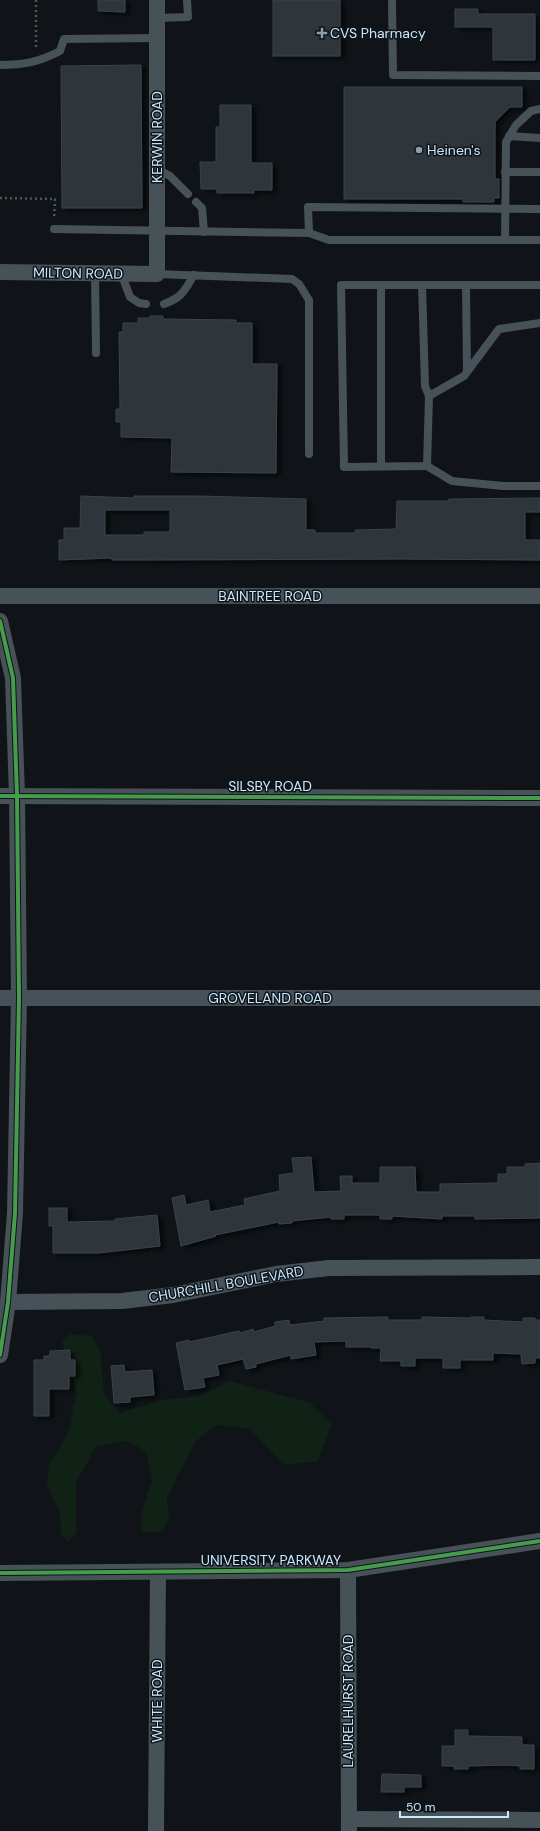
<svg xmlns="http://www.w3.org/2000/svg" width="540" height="1831" viewBox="0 0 540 1831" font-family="'DM Sans',sans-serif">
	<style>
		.green { fill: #102215 }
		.building { fill: #2d343a; stroke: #3a444b; fill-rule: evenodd; filter: url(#shadow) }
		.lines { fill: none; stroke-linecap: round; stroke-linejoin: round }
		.path { stroke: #465b54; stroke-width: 2.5; stroke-dasharray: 2 3; stroke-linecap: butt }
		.lane { stroke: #465257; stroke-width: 8 }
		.street { stroke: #465257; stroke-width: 16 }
		.cycleway-casing { stroke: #0d141b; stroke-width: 6 }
		.cycleway { stroke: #469c4c; stroke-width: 4 }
		.poi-dot { fill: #8a9eab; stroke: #0d141b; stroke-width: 1.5 }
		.labels { text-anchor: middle; stroke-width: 3; stroke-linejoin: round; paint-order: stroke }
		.poi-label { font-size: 14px; fill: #cbe8fa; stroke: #0d141b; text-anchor: start }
		.street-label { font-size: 14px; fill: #cbe8fa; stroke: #0d141b }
	</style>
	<defs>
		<filter id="shadow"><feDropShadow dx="4.5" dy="2.5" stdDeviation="2" flood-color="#0009"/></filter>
	</defs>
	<rect width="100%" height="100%" fill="#101418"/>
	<polygon class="green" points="71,1334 91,1336 100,1349 104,1394 120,1413 162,1400 200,1396 230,1381 310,1403 332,1424 318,1461 284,1465 249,1428 215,1425 196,1441 180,1471 167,1498 169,1519 162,1531 142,1533 141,1515 152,1480 146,1452 128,1441 96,1446 76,1483 76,1533 68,1541 61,1536 60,1513 47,1484 49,1464 60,1448 71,1424 73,1407 77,1394 62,1341"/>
	<g class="building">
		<polygon points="98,0 125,0 125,12 98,11"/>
		<rect x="273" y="0" width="67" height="56"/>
		<polygon points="455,9 478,9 478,14 535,14 535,60 493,60 493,27 455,27"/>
		<polygon points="141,65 142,208 62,208 61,66"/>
		<polygon points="344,87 522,87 522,107 510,107 495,122 495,179 499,179 499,198 494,198 494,202 463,202 463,199 344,199"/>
		<polygon points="220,105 251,105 251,163 272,163 272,190 254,190 254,193 217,193 216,189 201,189 200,162 216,162 216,127 220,127"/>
		<polygon points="150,316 163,316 163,319 236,320 236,323 252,323 252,364 277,364 276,473 171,472 172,438 121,437 121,422 116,422 116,409 120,409 119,332 123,332 123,323 138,323 138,318 150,318"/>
		<path d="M81 496 134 498V496H198L306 499V530H315V533H355V530L396 529 397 501H449V499L540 498V512H525V540H540V560L402 559 138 560H112V558L59 560V540H64V528H80ZM105 510H170V532H144V535H105Z"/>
		<polygon points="311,1157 314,1192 341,1191 340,1176 352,1176 352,1183 380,1183 380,1167 415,1167 416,1192 440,1192 440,1184 498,1183 498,1174 507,1174 507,1167 525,1167 525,1164 540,1163 540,1218 475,1219 475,1216 442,1216 442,1219 392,1216 392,1219 380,1219 380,1215 344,1215 344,1219 331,1219 331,1217 292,1221 292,1223 279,1224 279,1222 215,1235 216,1236 181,1246 172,1198 184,1195 186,1205 208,1200 210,1212 245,1205 244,1199 280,1191 279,1175 294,1173 292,1158"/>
		<polygon points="49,1208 67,1208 67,1222 115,1221 115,1219 157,1215 160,1246 99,1253 53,1253 53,1226 49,1226"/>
		<polygon points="388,1317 388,1320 422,1320 422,1317 471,1318 471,1317 484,1317 484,1320 522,1322 523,1322 523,1318 535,1318 535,1320 540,1320 540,1358 535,1358 535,1363 522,1364 521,1354 493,1353 493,1360 460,1360 460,1368 443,1368 443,1358 415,1358 415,1366 401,1366 401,1361 380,1361 381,1348 371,1348 371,1347 346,1347 346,1341 314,1342 316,1355 291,1359 291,1355 256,1364 256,1367 246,1369 243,1359 217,1365 219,1375 203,1378 205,1387 185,1390 176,1343 189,1340 189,1342 239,1331 240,1333 253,1329 254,1332 275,1326 275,1322 289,1320 290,1325 324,1321 324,1318"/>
		<polygon points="70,1350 70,1360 75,1360 75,1376 69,1376 69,1389 49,1389 49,1416 34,1416 34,1360 44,1360 44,1356 50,1356 50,1351"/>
		<polygon points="124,1365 125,1372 152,1370 154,1395 130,1397 130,1402 114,1403 111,1366"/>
		<polygon points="455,1730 468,1730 468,1736 522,1737 522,1745 534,1745 534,1769 520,1769 520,1766 508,1765 468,1766 468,1769 454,1769 454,1766 442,1766 442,1746 455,1746"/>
		<polygon points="382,1774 421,1775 421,1787 404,1787 404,1792 381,1792"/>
	</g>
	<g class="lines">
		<g class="path">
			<polyline points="36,0 36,49"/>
			<polyline points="0,198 55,199 54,219"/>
		</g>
		<g class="lane">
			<polyline points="392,0 393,75 540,76"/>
			<polyline points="157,18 188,17 187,0"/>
			<path d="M0 65C24 65 39 62 60 51L64 39 157 38"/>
			<polyline points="509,136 540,138"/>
			<polyline points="157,169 170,176 188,194"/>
			<polyline points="505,172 540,172"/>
			<polyline points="196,202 202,208 204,232"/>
			<polyline points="54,229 309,233 329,240 540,240"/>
			<polyline points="309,233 308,207 540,209"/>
			<polyline points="505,240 506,142 516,125 531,111 540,109"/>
			<polyline points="95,273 96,353"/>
			<polyline points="121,273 130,297 139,303 146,304"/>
			<polyline points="157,274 292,279 299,284 309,300 309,454"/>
			<path d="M422 285 425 386 429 396 427 466 344 467 341 285C407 285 474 285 540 285"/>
			<polyline points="466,285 467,371"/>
			<path d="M164 304C183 297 184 291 194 275"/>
			<polyline points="429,396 464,376 499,329 540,323"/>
			<polyline points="381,466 381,285"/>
			<polyline points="427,466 452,481 503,486 540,486"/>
		</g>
		<g class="street">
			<polyline points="0,272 157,274 157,0"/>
			<polyline points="0,596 540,596"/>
			<polyline points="0,621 13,678 17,796 19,998 15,1213 8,1302 0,1355"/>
			<polyline points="0,796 540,798"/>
			<polyline points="0,998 540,998"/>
			<polyline points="8,1302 122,1301 173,1295 276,1274 329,1268 540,1267"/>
			<polyline points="348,1570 349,1831"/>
			<polyline points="0,1573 348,1570 540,1541"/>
			<polyline points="349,1819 540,1820"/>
			<polyline points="156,1831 158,1572"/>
		</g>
		<defs>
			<g id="cycleway">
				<polyline points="0,621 13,678 17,796 19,998 15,1213 8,1302 0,1355"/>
				<polyline points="0,796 540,798"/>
				<polyline points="0,1573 348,1570 540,1541"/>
			</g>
		</defs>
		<use href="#cycleway" class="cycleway-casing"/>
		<use href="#cycleway" class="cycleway"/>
	</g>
	<g class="poi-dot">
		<path d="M320 27h4v4h4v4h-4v4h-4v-4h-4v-4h4z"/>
		<circle cx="419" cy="150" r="4"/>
	</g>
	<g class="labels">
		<g class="poi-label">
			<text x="330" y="38">CVS Pharmacy</text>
			<text x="427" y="155">Heinen's</text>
		</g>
		<g class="street-label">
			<text transform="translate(157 137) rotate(-90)" y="5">KERWIN ROAD</text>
			<text transform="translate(78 273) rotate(1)" y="5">MILTON ROAD</text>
			<text x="270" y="601">BAINTREE ROAD</text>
			<text x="270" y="791">SILSBY ROAD</text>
			<text x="270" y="1003">GROVELAND ROAD</text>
			<text transform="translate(226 1284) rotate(-10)" y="5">CHURCHILL BOULEVARD</text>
			<text x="271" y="1565">UNIVERSITY PARKWAY</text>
			<text transform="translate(157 1701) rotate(-90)" y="5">WHITE ROAD</text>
			<text transform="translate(348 1701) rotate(-90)" y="5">LAURELHURST ROAD</text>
		</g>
	</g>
	<path d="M400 1811v6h108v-6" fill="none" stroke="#cbe8fa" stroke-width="2"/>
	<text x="406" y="1811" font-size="12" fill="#cbe8fa" stroke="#0d141b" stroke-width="3" paint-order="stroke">50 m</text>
</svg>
